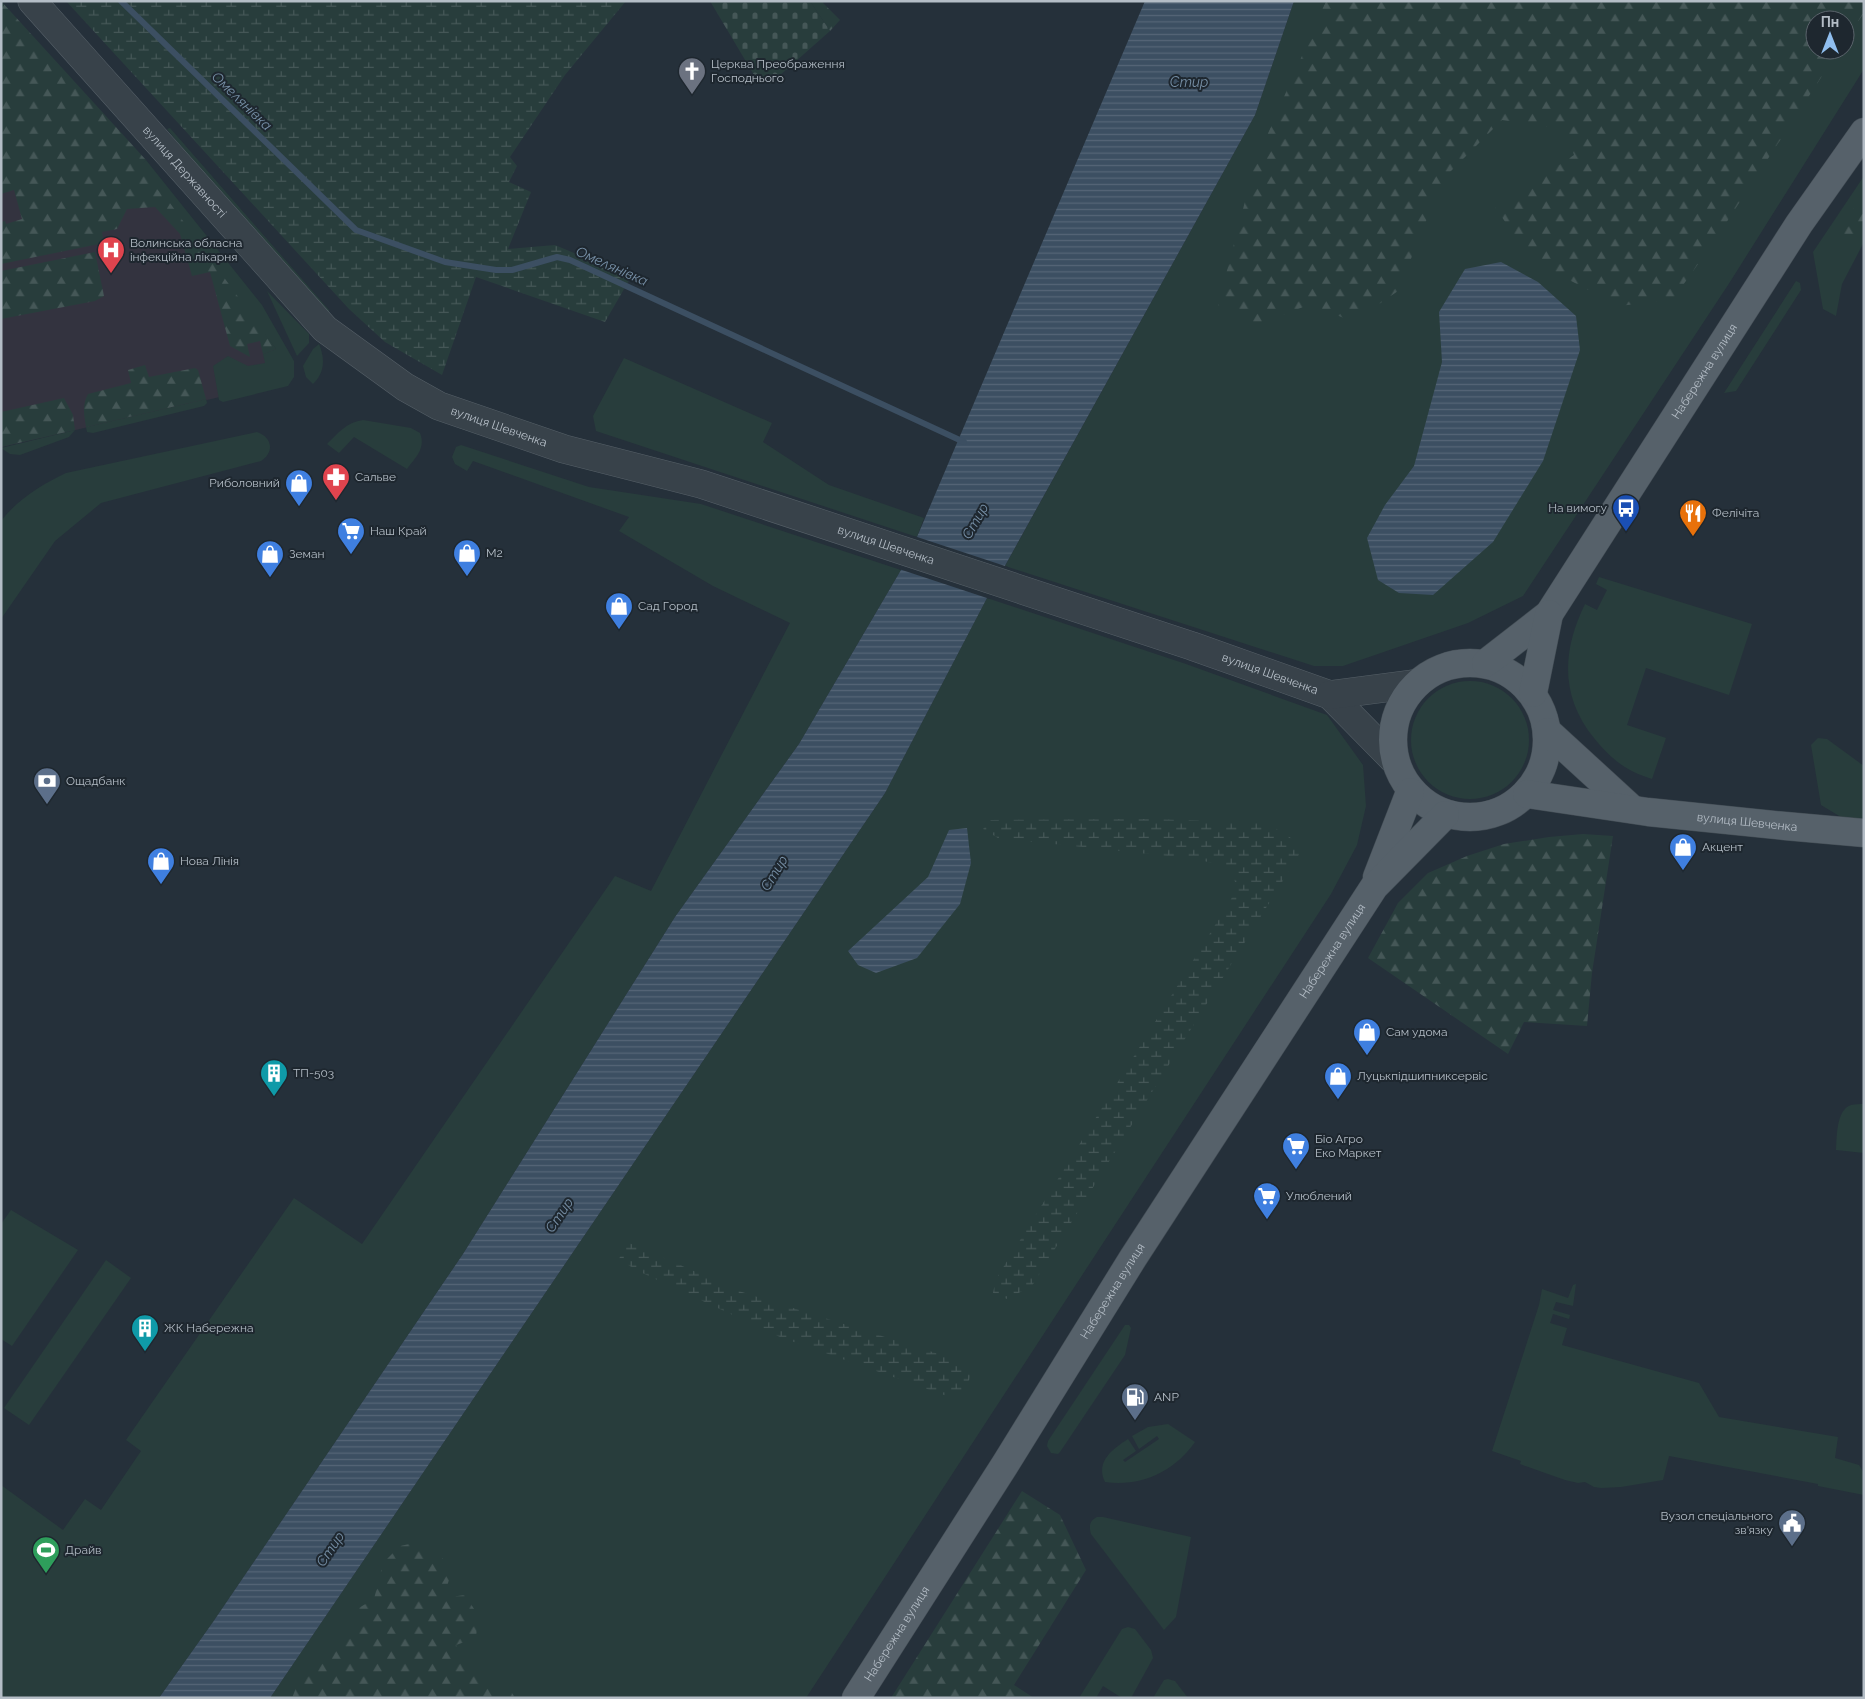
<svg xmlns="http://www.w3.org/2000/svg" width="1865" height="1699" font-family="Raleway,sans-serif">
  <style>
    .medical { fill: #33333f }
    .grass { fill: #283d3c; fill-rule: evenodd }
    .forest { fill: url(#forest-firs) }
    .wetland { fill: url(#wetland-marsh) }
    .cemetery { fill: url(#cemetery-stones) }
    .water { fill: url(#water-rules) }
    .pier { fill: #25303a }
    .lines { fill: none; stroke-linecap: round; stroke-linejoin: round }
    .stream { stroke: #3c4f62; stroke-width: 6 }
    .tertiary-casing { stroke: #566068; stroke-width: 29 }
    .primary-casing { stroke: #414b53; stroke-width: 29 }
    .tertiary { stroke: #38424a; stroke-width: 28 }
    .primary { stroke: #56616a; stroke-width: 28 }
    .labels { text-anchor: middle; stroke-width: 4; stroke-linejoin: round; paint-order: stroke }
    .poi-label { font-size: 12px; fill: #b4bdc6; stroke: #1e272f; text-anchor: start }
    .street-label { font-size: 12px; fill: #b4bdc6; stroke: #1e272f }
    .water-label { font-size: 14px; font-style: italic; fill: #7790a7; stroke: #1e272f }
  </style>
  <defs>
    <pattern id="forest-firs" width="22" height="20" patternUnits="userSpaceOnUse" patternTransform="scale(1.25)"><rect width="22" height="20" fill="#283d3c"/><path d="M5 1l3.5 6h-7zM16 11l3.5 6h-7z" fill="#455757"/></pattern>
    <pattern id="wetland-marsh" width="20" height="14" patternUnits="userSpaceOnUse" patternTransform="scale(1.25)"><rect width="20" height="14" fill="#283d3c"/><path d="M1 5h8M5 5V1M11 12h8M15 12V8" fill="none" stroke="#455757"/></pattern>
    <pattern id="cemetery-stones" width="16" height="16" patternUnits="userSpaceOnUse" patternTransform="scale(1.25)"><rect width="16" height="16" fill="#283d3c"/><path d="M2 7V4a2 2 0 0 1 4 0v3zM10 15v-3a2 2 0 0 1 4 0v3z" fill="#455757"/></pattern>
    <pattern id="water-rules" width="6" height="5" patternUnits="userSpaceOnUse" patternTransform="scale(1.25)"><rect width="6" height="5" fill="#3c4f62"/><path d="M0 2.5h6" fill="none" stroke="#566677"/></pattern>
  </defs>
  <rect width="100%" height="100%" fill="#25303a"/>
  <path class="medical" d="M 1,39 L 167,199 L 293,373 L 290,381 L 1,447 Z"/>
  <g class="grass">
    <path d="M 1294,1 L 1864,1 L 1864,69 L 1730,282 L 1523,596 L 1468,623 L 1343,666 L 1314,666 L 1005,566 L 1255,115 ZM 1815,20 L 1845,20 L 1845,50 L 1815,50 Z"/>
    <path d="M 170,128 L 329,310 L 329,316 L 193,162 L 167,129 Z"/>
    <path d="M 146,160 L 262,305 L 294,361 L 294,377 L 288,386 L 223,402 L 219,400 L 213,366 L 228,356 L 248,366 L 265,363 L 263,354 L 276,349 L 136,169 Z"/>
    <path d="M 1864,176 L 1864,242 L 1842,284 L 1836,316 L 1823,309 L 1813,252 Z"/>
    <path d="M 1796,281 L 1800,283 L 1801,290 L 1736,391 L 1724,393 Z"/>
    <path d="M 267,291 L 309,334 L 309,343 L 297,356 Z"/>
    <path d="M 319,344 C 325,359 325,372 313,384 L 306,377 L 303,366 L 313,349 Z"/>
    <path d="M 624,358 L 772,423 L 763,442 L 829,485 L 924,518 L 917,537 L 596,431 L 593,416 Z"/>
    <path d="M 206,399 L 207,403 L 204,406 L 93,433 L 87,432 L 86,427 Z"/>
    <path d="M 363,420 L 411,428 L 420,433 C 426,448 416,457 407,469 L 354,437 L 339,453 L 327,444 C 338,433 347,422 363,420 Z"/>
    <path d="M 75,430 L 69,437 L 20,455 L 10,454 L 1,448 Z"/>
    <path d="M 257,432 C 272,437 275,452 261,461 L 101,503 L 55,541 L 1,619 L 1,521 C 18,499 41,485 66,473 Z"/>
    <path d="M 461,445 L 589,487 L 701,504 L 901,570 L 799,744 L 675,917 L 463,1254 L 213,1622 L 159,1698 L 1,1698 L 1,1485 L 63,1530 L 85,1499 L 101,1510 L 141,1451 L 126,1440 L 294,1198 L 362,1244 L 615,876 L 651,891 L 790,623 L 713,586 L 619,531 L 629,517 L 473,461 L 467,471 L 455,464 L 452,457 L 456,447 Z"/>
    <path d="M 1599,577 L 1752,624 L 1729,695 L 1646,668 L 1627,725 L 1666,738 L 1652,779 C 1626,771 1611,759 1594,738 C 1560,696 1562,651 1585,604 L 1597,610 L 1607,590 L 1596,584 Z"/>
    <path d="M 987,598 L 1186,664 L 1327,715 L 1363,765 L 1366,806 L 1357,845 L 1331,894 L 806,1698 L 270,1698 L 885,793 Z"/>
    <circle cx="1470" cy="740" r="59"/>
    <path d="M 1818,738 L 1827,739 L 1864,766 L 1864,819 L 1841,817 L 1821,805 L 1811,745 Z"/>
    <path d="M 1864,1104 L 1864,1153 L 1836,1150 C 1837,1137 1836,1110 1851,1105 C 1855,1104 1860,1104 1864,1104 Z"/>
    <path d="M 11,1210 L 78,1250 L 12,1346 L 1,1339 L 1,1224 Z"/>
    <path d="M 106,1260 L 131,1278 L 29,1425 L 4,1408 Z"/>
    <path d="M 1576,1284 L 1573,1306 L 1556,1302 L 1553,1310 L 1570,1315 L 1569,1319 L 1553,1314 L 1550,1323 L 1567,1328 L 1562,1345 L 1699,1383 L 1719,1417 L 1838,1437 L 1835,1458 L 1859,1465 L 1864,1473 L 1864,1495 L 1818,1486 L 1818,1484 L 1669,1456 L 1663,1480 L 1621,1487 L 1601,1488 L 1594,1487 L 1585,1482 L 1578,1483 L 1565,1480 L 1520,1464 L 1521,1461 L 1492,1451 L 1539,1305 L 1542,1289 L 1568,1298 L 1573,1285 Z"/>
    <path d="M 1125,1325 L 1129,1325 L 1131,1328 L 1125,1355 L 1060,1452 L 1058,1454 L 1051,1453 L 1047,1446 L 1048,1441 Z"/>
    <path d="M 1168,1424 L 1195,1442 C 1174,1472 1141,1487 1105,1482 C 1095,1461 1113,1449 1128,1439 L 1136,1451 L 1123,1460 L 1125,1462 L 1159,1439 L 1157,1436 L 1139,1449 L 1132,1436 L 1148,1427 Z"/>
    <path d="M 1097,1517 L 1103,1517 L 1191,1537 L 1176,1617 L 1164,1630 L 1091,1534 C 1089,1526 1089,1521 1097,1517 Z"/>
    <path d="M 1128,1627 L 1135,1629 L 1151,1650 L 1153,1658 L 1131,1698 L 1122,1698 L 1103,1686 L 1096,1698 L 1079,1698 L 1122,1629 Z"/>
    <path d="M 1168,1679 L 1175,1681 L 1188,1698 L 1153,1698 L 1164,1680 Z"/>
  </g>
  <g class="forest">
    <path d="M 1,1 L 146,160 L 137,169 L 167,199 L 276,349 L 263,354 L 260,341 L 247,344 L 250,357 L 230,346 L 210,272 L 192,276 L 180,234 L 155,207 L 127,209 L 117,229 L 102,232 L 104,243 L 1,264 L 1,222 L 5,221 L 6,224 L 22,219 L 14,190 L 1,194 Z"/>
    <path d="M 810,1 L 824,1 L 823,3 L 840,20 L 830,31 Z"/>
    <path d="M 1326,1 L 1864,1 L 1864,13 L 1845,40 L 1845,20 L 1815,20 L 1815,50 L 1839,50 L 1711,246 L 1673,299 L 1620,306 L 1532,261 L 1495,207 L 1574,155 L 1565,129 L 1502,120 L 1443,179 L 1398,291 L 1353,322 L 1311,304 L 1256,325 L 1218,305 L 1255,163 Z"/>
    <path d="M 1864,206 L 1864,236 L 1851,241 L 1842,236 L 1841,221 L 1854,208 Z"/>
    <path d="M 95,252 L 104,296 L 95,301 L 1,319 L 1,271 Z"/>
    <path d="M 145,365 L 149,377 L 195,368 L 198,370 L 206,399 L 86,427 C 84,415 82,405 88,394 L 131,383 L 128,370 Z"/>
    <path d="M 64,398 L 73,415 L 75,430 L 1,447 L 1,412 Z"/>
    <path d="M 1583,834 L 1613,836 L 1592,973 L 1587,1026 L 1524,1022 L 1508,1054 L 1368,958 L 1398,903 L 1428,873 L 1467,856 L 1504,844 L 1549,837 Z"/>
    <path d="M 1022,1491 L 1060,1515 L 1086,1570 L 1014,1685 L 1034,1698 L 891,1698 Z"/>
    <path d="M 419,1542 L 439,1554 L 452,1571 L 443,1598 L 465,1595 L 478,1615 L 476,1638 L 456,1645 L 476,1676 L 488,1683 L 508,1686 L 515,1698 L 292,1698 L 296,1688 L 314,1670 L 332,1641 L 358,1635 L 357,1609 L 374,1599 L 383,1563 L 400,1546 Z"/>
  </g>
  <g class="wetland">
    <path d="M 66,1 L 626,1 L 565,75 L 510,157 L 517,166 L 509,182 L 531,192 L 508,249 L 555,245 L 631,277 L 605,322 L 476,277 L 442,375 L 385,342 L 349,309 Z"/>
    <path d="M 1152,819 L 1267,823 L 1294,840 L 1300,853 L 1032,1286 L 1007,1299 L 993,1293 L 996,1279 L 1238,888 L 1228,867 L 1196,859 L 998,838 L 983,829 L 991,820 Z"/>
    <path d="M 627,1242 L 742,1292 L 961,1361 L 972,1372 L 966,1388 L 947,1396 L 780,1337 L 636,1270 L 619,1259 Z"/>
  </g>
  <path class="cemetery" d="M 710,1 L 810,1 L 830,31 L 770,84 L 757,80 Z"/>
  <g class="water">
    <path d="M 1145,1 L 1294,1 L 1255,115 L 987,598 L 885,793 L 270,1698 L 159,1698 L 213,1622 L 463,1254 L 675,917 L 799,744 L 901,570 L 917,537 Z"/>
    <path d="M 1501,262 L 1538,282 L 1576,316 L 1580,350 L 1543,461 L 1493,542 L 1433,595 L 1399,593 L 1378,580 L 1367,538 L 1385,505 L 1414,466 L 1442,362 L 1439,312 L 1465,269 Z"/>
    <path d="M 967,828 L 971,863 L 960,904 L 917,958 L 876,973 L 858,965 L 848,951 L 928,877 L 949,830 Z"/>
  </g>
  <path class="pier" d="M 914,536 L 1008,567 L 990,599 L 899,569 Z"/>
  <g class="lines">
    <path class="stream" d="M 121,1 L 356,230 L 445,262 L 496,270 L 512,270 L 557,257 L 570,260 L 964,442"/>
    <g class="tertiary-casing">
      <g id="tertiary">
        <path id="s1" d="M 32,1 L 325,329 L 405,387 L 439,406 L 564,449 L 701,484 L 1192,646 L 1330,695 L 1393,759"/>
        <path d="M 1330,695 L 1414,684"/>
      </g>
    </g>
    <g class="primary-casing">
      <g id="primary">
        <circle cx="1470" cy="740" r="77"/>
        <path id="s2" d="M 1486,663 L 1549,614 L 1799,224 L 1864,132"/>
        <path d="M 1533,693 L 1549,614"/>
        <path d="M 1548,732 L 1632,809"/>
        <path id="s3" d="M 1527,794 L 1648,812 L 1785,826 L 1864,833"/>
        <path d="M 1377,877 L 1410,792"/>
        <path id="s4" d="M 856,1698 L 1006,1463 L 1133,1258 L 1374,887 L 1445,815"/>
      </g>
    </g>
    <use href="#tertiary" class="tertiary"/>
    <use href="#primary" class="primary"/>
  </g>
  <defs>
    <g id="church-pin" transform="scale(1.4375)"><path d="M0 17L-7.5 6A9.5 9.5 0 1 1 7.5 6Z" fill="#6b7280" stroke="#1e272f"/><path d="M-1.2-6h2.4v3.5h3.3v2.4h-3.3V6h-2.4V-.1h-3.3v-2.4h3.3Z" fill="#fff"/></g>
    <g id="hospital-pin" transform="scale(1.4375)"><path d="M0 17L-7.5 6A9.5 9.5 0 1 1 7.5 6Z" fill="#e0444e" stroke="#1e272f"/><path d="M-5-5h3v3.5h4V-5h3V5h-3V1.5h-4V5h-3Z" fill="#fff"/></g>
    <g id="pharmacy-pin" transform="scale(1.4375)"><path d="M0 17L-7.5 6A9.5 9.5 0 1 1 7.5 6Z" fill="#e0444e" stroke="#1e272f"/><path d="M-2-6h4v4h4v4h-4v4h-4v-4h-4v-4h4Z" fill="#fff"/></g>
    <g id="shop-pin" transform="scale(1.4375)"><path d="M0 17L-7.5 6A9.5 9.5 0 1 1 7.5 6Z" fill="#3f7fe0" stroke="#1e272f"/><path d="M-5-2.5h2.3a2.7 3.5 0 0 1 5.4 0H5L5.5 6h-11ZM-1.5-2.5h3a1.5 2.3 0 0 0-3 0Z" fill="#fff"/></g>
    <g id="bus-pin" transform="scale(1.4375)"><path d="M0 17L-7.5 6A9.5 9.5 0 1 1 7.5 6Z" fill="#1a4fb4" stroke="#1e272f"/><path d="M-5-6H5V4H4V6H2V4H-2V6H-4V4H-5ZM-3.5-4V0h7V-4ZM-3.5 1.2v1.5H-2V1.2ZM2 1.2v1.5H3.5V1.2Z" fill="#fff"/></g>
    <g id="restaurant-pin" transform="scale(1.4375)"><path d="M0 17L-7.5 6A9.5 9.5 0 1 1 7.5 6Z" fill="#e8710a" stroke="#1e272f"/><path d="M-5-6h1v4h1v-4h1v4h1v-4h1v5L-1.5 .5V6h-2V.5L-5-1ZM5-6V6H3V1.5H1.5Q1.5-4 5-6Z" fill="#fff"/></g>
    <g id="supermarket-pin" transform="scale(1.4375)"><path d="M0 17L-7.5 6A9.5 9.5 0 1 1 7.5 6Z" fill="#3f7fe0" stroke="#1e272f"/><path d="M-6-5.5h2.5l.6 2H6L4.5 2H-2.5L-4.4-4H-6ZM-1.5 3.2a1.3 1.3 0 1 0 .1 0ZM3 3.2a1.3 1.3 0 1 0 .1 0Z" fill="#fff"/></g>
    <g id="bank-pin" transform="scale(1.4375)"><path d="M0 17L-7.5 6A9.5 9.5 0 1 1 7.5 6Z" fill="#5c6f8a" stroke="#1e272f"/><path d="M-6-4H6V4H-6ZM0-2.3a2.3 2.3 0 1 0 0 4.6a2.3 2.3 0 1 0 0-4.6Z" fill="#fff"/></g>
    <g id="building-pin" transform="scale(1.4375)"><path d="M0 17L-7.5 6A9.5 9.5 0 1 1 7.5 6Z" fill="#0f9aa8" stroke="#1e272f"/><path d="M-4-6H4V6H1V3H-1V6H-4ZM-2.5-4.3h1.7v1.8h-1.7ZM.8-4.3h1.7v1.8H.8ZM-2.5-1h1.7V.8h-1.7ZM.8-1h1.7V.8H.8Z" fill="#fff"/></g>
    <g id="fuel-pin" transform="scale(1.4375)"><path d="M0 17L-7.5 6A9.5 9.5 0 1 1 7.5 6Z" fill="#5c6f8a" stroke="#1e272f"/><path d="M-5.5-6h7V0h2V4h1.3V-2.5L3-4.5l.8-.8L6-3V5H2.5V1h-1V6h-7ZM-4.2-4.7v3.2H.2V-4.7Z" fill="#fff"/></g>
    <g id="civic-pin" transform="scale(1.4375)"><path d="M0 17L-7.5 6A9.5 9.5 0 1 1 7.5 6Z" fill="#5c6f8a" stroke="#1e272f"/><path d="M-.6-6.5H3V-4.5H.6V-3L4-1V1h2V6H-6V1h2V-1L-.6-3ZM-1.2 2.5V6h2.4V2.5Z" fill="#fff"/></g>
    <g id="stadium-pin" transform="scale(1.4375)"><path d="M0 17L-7.5 6A9.5 9.5 0 1 1 7.5 6Z" fill="#2e9e5b" stroke="#1e272f"/><path d="M0-5a6.5 5 0 1 0 0 10a6.5 5 0 1 0 0-10ZM-3.5-1.8h7v3.6h-7Z" fill="#fff"/></g>
  </defs>
  <g fill-rule="evenodd">
    <use href="#church-pin" x="692" y="71"/>
    <use href="#hospital-pin" x="111" y="250"/>
    <use href="#pharmacy-pin" x="336" y="477"/>
    <use href="#shop-pin" x="299" y="483"/>
    <use href="#bus-pin" x="1626" y="508"/>
    <use href="#restaurant-pin" x="1693" y="513"/>
    <use href="#supermarket-pin" x="351" y="531"/>
    <use href="#shop-pin" x="467" y="553"/>
    <use href="#shop-pin" x="270" y="554"/>
    <use href="#shop-pin" x="619" y="606"/>
    <use href="#bank-pin" x="47" y="781"/>
    <use href="#shop-pin" x="1683" y="847"/>
    <use href="#shop-pin" x="161" y="861"/>
    <use href="#shop-pin" x="1367" y="1032"/>
    <use href="#building-pin" x="274" y="1073"/>
    <use href="#shop-pin" x="1338" y="1076"/>
    <use href="#supermarket-pin" x="1296" y="1146"/>
    <use href="#supermarket-pin" x="1267" y="1196"/>
    <use href="#building-pin" x="145" y="1328"/>
    <use href="#fuel-pin" x="1135" y="1397"/>
    <use href="#civic-pin" x="1792" y="1523"/>
    <use href="#stadium-pin" x="46" y="1550"/>
  </g>
  <g class="labels">
    <g class="poi-label">
      <text x="711" y="68">Церква Преображення<tspan x="711" dy="14">Господнього</tspan></text>
      <text x="130" y="247">Волинська обласна<tspan x="130" dy="14">інфекційна лікарня</tspan></text>
      <text x="355" y="481">Сальве</text>
      <text x="280" y="487" text-anchor="end">Риболовний</text>
      <text x="1607" y="512" text-anchor="end">На вимогу</text>
      <text x="1712" y="517">Фелічіта</text>
      <text x="370" y="535">Наш Край</text>
      <text x="486" y="557">М2</text>
      <text x="289" y="558">Земан</text>
      <text x="638" y="610">Сад Город</text>
      <text x="66" y="785">Ощадбанк</text>
      <text x="1702" y="851">Акцент</text>
      <text x="180" y="865">Нова Лінія</text>
      <text x="1386" y="1036">Сам удома</text>
      <text x="293" y="1077">ТП-503</text>
      <text x="1357" y="1080">Луцькпідшипниксервіс</text>
      <text x="1315" y="1143">Біо Агро<tspan x="1315" dy="14">Еко Маркет</tspan></text>
      <text x="1286" y="1200">Улюблений</text>
      <text x="164" y="1332">ЖК Набережна</text>
      <text x="1154" y="1401">ANP</text>
      <text x="1773" y="1520" text-anchor="end">Вузол спеціального<tspan x="1773" dy="14">зв'язку</tspan></text>
      <text x="65" y="1554">Драйв</text>
    </g>
    <g class="street-label">
      <text dy="4" stroke="none"><textPath href="#s1" startOffset="229">вулиця Державності</textPath></text>
      <text dy="4" stroke="none"><textPath href="#s2" startOffset="368">Набережна вулиця</textPath></text>
      <text dy="4" stroke="none"><textPath href="#s1" startOffset="641">вулиця Шевченка</textPath></text>
      <text dy="4" stroke="none"><textPath href="#s1" startOffset="1046">вулиця Шевченка</textPath></text>
      <text dy="4" stroke="none"><textPath href="#s1" startOffset="1451">вулиця Шевченка</textPath></text>
      <text dy="4" stroke="none"><textPath href="#s3" startOffset="222">вулиця Шевченка</textPath></text>
      <text dy="4" stroke="none"><textPath href="#s4" startOffset="886">Набережна вулиця</textPath></text>
      <text dy="4" stroke="none"><textPath href="#s4" startOffset="481">Набережна вулиця</textPath></text>
      <text dy="4" stroke="none"><textPath href="#s4" startOffset="76">Набережна вулиця</textPath></text>
    </g>
    <g class="water-label">
      <text x="1189" y="87">Стир</text>
      <text transform="translate(242 101) rotate(44)" y="5">Омелянівка</text>
      <text transform="translate(612 266) rotate(24)" y="5">Омелянівка</text>
      <text transform="translate(975 521) rotate(-60)" y="5">Стир</text>
      <text transform="translate(774 873) rotate(-59)" y="5">Стир</text>
      <text transform="translate(559 1215) rotate(-56)" y="5">Стир</text>
      <text transform="translate(330 1549) rotate(-56)" y="5">Стир</text>
    </g>
  </g>
  <rect width="1865" height="1699" fill="none" stroke="#b4bdc6" stroke-width="5"/>
  <g transform="translate(1830 35)"><circle r="24" fill="#1e272f" stroke="#5a636b"/>
  <path d="M0-4L9 19L0 12L-9 19Z" fill="#90beee"/>
  <text y="-8" font-size="14" font-weight="bold" text-anchor="middle" fill="#b4bdc6">Пн</text>
  </g>
</svg>
